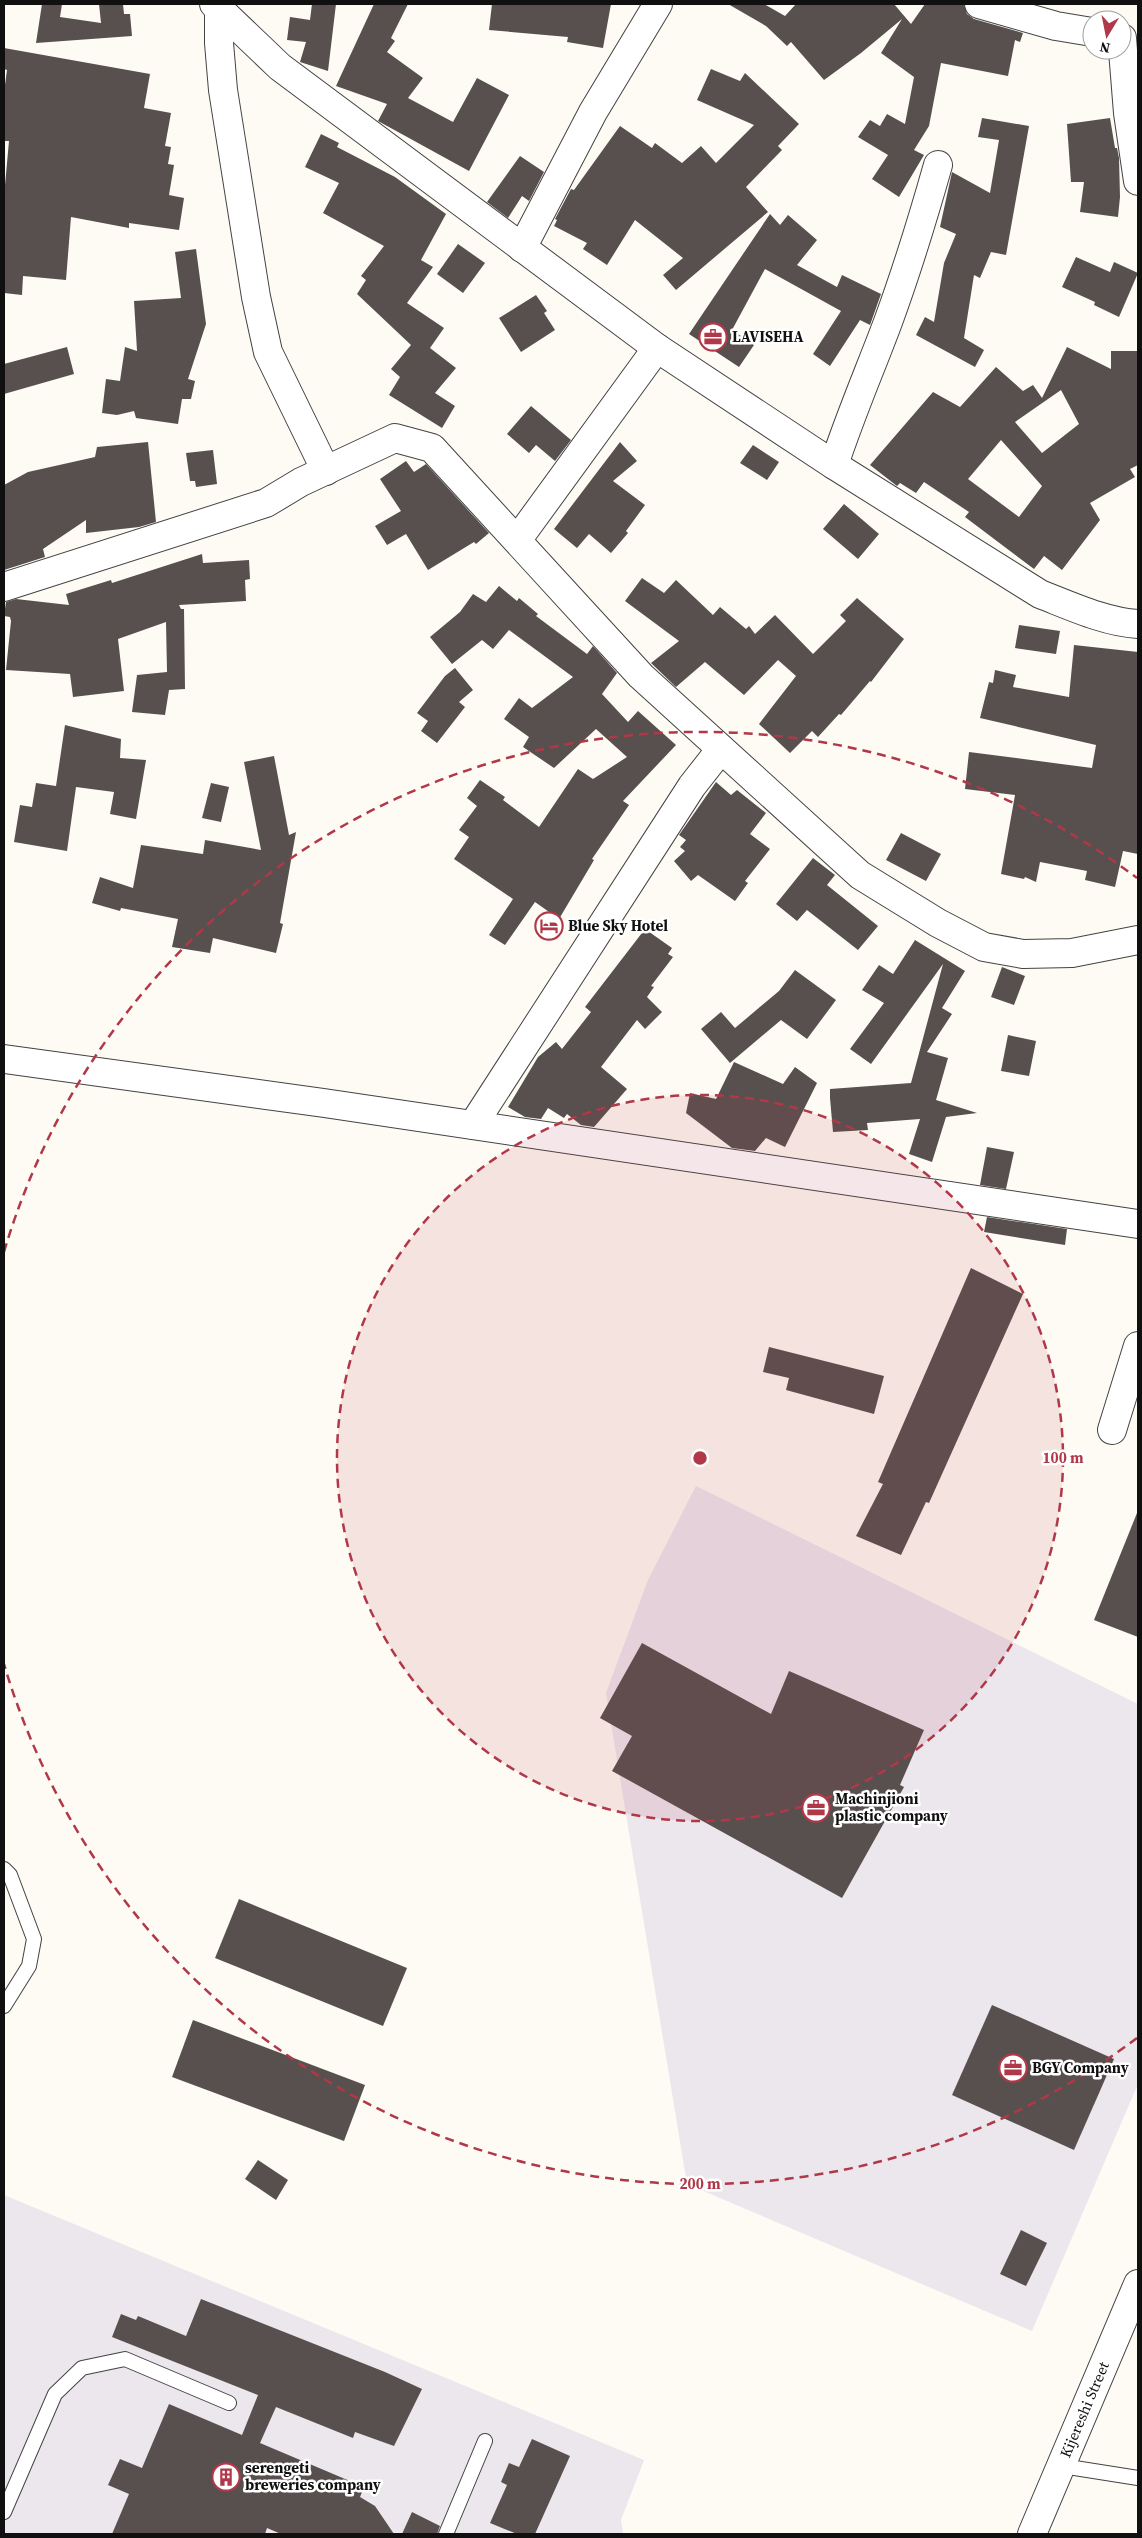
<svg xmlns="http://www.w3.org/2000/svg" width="1142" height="2538" font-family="'Source Serif 4',serif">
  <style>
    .industrial { fill: #ece6ed }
    .building { fill: #57504e; fill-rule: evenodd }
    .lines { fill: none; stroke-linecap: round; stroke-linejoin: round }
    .service-casing { stroke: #434343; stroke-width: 16 }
    .minor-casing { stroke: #434343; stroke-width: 30 }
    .tertiary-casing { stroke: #434343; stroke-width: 30 }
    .service { stroke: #fff; stroke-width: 14 }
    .minor { stroke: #fff; stroke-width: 28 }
    .tertiary { stroke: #fff; stroke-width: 28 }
    .ring { fill: none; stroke: #b03848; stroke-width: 2.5; stroke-dasharray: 9 6 }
    .labels { text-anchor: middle; stroke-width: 5; stroke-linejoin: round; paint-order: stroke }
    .poi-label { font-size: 15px; font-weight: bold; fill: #101010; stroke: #fff; text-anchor: start }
    .street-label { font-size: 15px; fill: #101010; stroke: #fff }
    .centre { fill: #b03848; stroke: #fff; stroke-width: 2.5 }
    .ring-label { font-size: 15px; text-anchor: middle; font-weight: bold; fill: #b03848; stroke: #fff; stroke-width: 5; stroke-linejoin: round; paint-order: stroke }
  </style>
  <rect width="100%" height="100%" fill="#fefbf4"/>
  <g class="industrial">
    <path d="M 696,1486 L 1138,1704 L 1138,2084 L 1032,2331 L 687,2184 L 606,1693 L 648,1580 Z"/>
    <path d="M 4,2195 L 644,2460 L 621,2520 L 623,2534 L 4,2534 Z"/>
  </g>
  <g class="building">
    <path d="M 42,4 L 62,4 L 60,17 L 101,23 L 99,4 L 123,4 L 124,14 L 130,14 L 132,36 L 36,43 Z"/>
    <path d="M 312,4 L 336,4 L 328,71 L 300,62 L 306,42 L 287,40 L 290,17 L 310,20 Z"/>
    <path d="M 374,4 L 408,4 L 391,38 L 395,41 L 387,52 L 423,78 L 408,98 L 453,122 L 477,78 L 509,95 L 469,171 L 378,121 L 387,104 L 336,86 Z"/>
    <path d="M 492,4 L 611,4 L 603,48 L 567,42 L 568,37 L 489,30 Z"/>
    <path d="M 728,4 L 764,4 L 785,16 L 796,4 L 894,4 L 911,24 L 925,4 L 964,4 L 967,14 L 974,19 L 1023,33 L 1020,42 L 1015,40 L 1008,76 L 941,63 L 929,126 L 914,150 L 924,155 L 899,197 L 872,179 L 888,155 L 858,137 L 870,120 L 880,126 L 887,114 L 905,124 L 914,77 L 881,53 L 902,19 L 861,53 L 824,80 L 791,42 L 787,46 L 766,26 Z"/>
    <path d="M 4,48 L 150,74 L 144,108 L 171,113 L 165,146 L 171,147 L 168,164 L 174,165 L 169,195 L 184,198 L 179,230 L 129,223 L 129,228 L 71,217 L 66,280 L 23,276 L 22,295 L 4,293 L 4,196 L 9,141 L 4,141 L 4,92 L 7,70 L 4,69 Z"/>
    <path d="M 711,69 L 740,81 L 745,73 L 799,124 L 778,146 L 782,150 L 746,187 L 768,212 L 676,290 L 663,275 L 683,258 L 635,220 L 607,265 L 583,249 L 587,243 L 554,226 L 557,220 L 555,219 L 571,189 L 574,190 L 620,126 L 652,148 L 655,143 L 682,163 L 701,146 L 716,163 L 754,125 L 697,100 Z"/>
    <path d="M 982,118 L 1029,126 L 1006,255 L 991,252 L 980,278 L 974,275 L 964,338 L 984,350 L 975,367 L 916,335 L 925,317 L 934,322 L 944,263 L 956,234 L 940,227 L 952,172 L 990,193 L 999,140 L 978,137 Z"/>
    <path d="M 1110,118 L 1115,148 L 1117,148 L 1119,158 L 1120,197 L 1118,217 L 1080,212 L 1084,182 L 1071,182 L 1067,124 Z"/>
    <path d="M 321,134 L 339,143 L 337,147 L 395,177 L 446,214 L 421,260 L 433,267 L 407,303 L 444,328 L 430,348 L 456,368 L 435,393 L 455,406 L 442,428 L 389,395 L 400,377 L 391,369 L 411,345 L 357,294 L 366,280 L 361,276 L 384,246 L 323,213 L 339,183 L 305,167 Z"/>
    <path d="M 520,156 L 544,172 L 529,201 L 522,196 L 508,218 L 487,202 Z"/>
    <path d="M 770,214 L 780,225 L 788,215 L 817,240 L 797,265 L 837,287 L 842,275 L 881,294 L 870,325 L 860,320 L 830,366 L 813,354 L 841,311 L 765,269 L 732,330 L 754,345 L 739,367 L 689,334 Z"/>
    <path d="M 458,244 L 485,263 L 463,293 L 437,274 Z"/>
    <path d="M 196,249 L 206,324 L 188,379 L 195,381 L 191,399 L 182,399 L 178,424 L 136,418 L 134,411 L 117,415 L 102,413 L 106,379 L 120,381 L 125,347 L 137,351 L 134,301 L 181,298 L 175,252 Z"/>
    <path d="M 1076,257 L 1110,272 L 1114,262 L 1138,273 L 1119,317 L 1094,305 L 1095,302 L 1062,287 Z"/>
    <path d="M 536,295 L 547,311 L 544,313 L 555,330 L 521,352 L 499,318 Z"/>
    <path d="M 67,347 L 74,374 L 4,394 L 4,364 Z"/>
    <path d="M 1067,347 L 1111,369 L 1111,351 L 1138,351 L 1138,465 L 1130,469 L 1135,477 L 1090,503 L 1100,520 L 1062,570 L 1044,556 L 1034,569 L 965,517 L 969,512 L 924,482 L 916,493 L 900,483 L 897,486 L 870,465 L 933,392 L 960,407 L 996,367 L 1023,391 L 1033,385 L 1042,398 ZM 1061,390 L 1079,424 L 1042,453 L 1015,422 ZM 1001,440 L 1042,486 L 1019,517 L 968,479 Z"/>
    <path d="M 531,406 L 571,440 L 555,461 L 536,445 L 529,453 L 507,434 Z"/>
    <path d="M 148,442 L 156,522 L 139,527 L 86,533 L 86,520 L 43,549 L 45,557 L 4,570 L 4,485 L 28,472 L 95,457 L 97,447 Z"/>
    <path d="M 620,442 L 637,461 L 613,481 L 645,505 L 626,531 L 628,533 L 611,553 L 589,534 L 577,548 L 554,529 Z"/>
    <path d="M 753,445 L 779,462 L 767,480 L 740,463 Z"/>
    <path d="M 213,450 L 217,484 L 196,487 L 195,481 L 190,481 L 186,453 Z"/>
    <path d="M 406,461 L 414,472 L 426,464 L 489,533 L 476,544 L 474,542 L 428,570 L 406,534 L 387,545 L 375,526 L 401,511 L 380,479 Z"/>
    <path d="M 844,504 L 879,534 L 858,559 L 823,529 Z"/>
    <path d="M 202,554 L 203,563 L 249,560 L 250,579 L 245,580 L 246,601 L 179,605 L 181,609 L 184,609 L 185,689 L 169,690 L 165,715 L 132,712 L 137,675 L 167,672 L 166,622 L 118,639 L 124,691 L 73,697 L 70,674 L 6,670 L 11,621 L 10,617 L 4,616 L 6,602 L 16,599 L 69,605 L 66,594 L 111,580 L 112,583 Z"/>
    <path d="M 642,578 L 664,593 L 676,580 L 713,615 L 720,607 L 746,629 L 749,626 L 755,634 L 775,615 L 813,654 L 846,621 L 840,615 L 857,598 L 904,639 L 871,682 L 870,681 L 841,715 L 839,714 L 818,737 L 812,731 L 790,753 L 759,724 L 796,676 L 778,660 L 744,695 L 705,662 L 676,687 L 651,663 L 679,641 L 625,601 Z"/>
    <path d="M 499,586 L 517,601 L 519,598 L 538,614 L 536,616 L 587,654 L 593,646 L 617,673 L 602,694 L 628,722 L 638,711 L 676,745 L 623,801 L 629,805 L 592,859 L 594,860 L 559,919 L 535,902 L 505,945 L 489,935 L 513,899 L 454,859 L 469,837 L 459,830 L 477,806 L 467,798 L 480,780 L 505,797 L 503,800 L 539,827 L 578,769 L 593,779 L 627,757 L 596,729 L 554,768 L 523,747 L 529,737 L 504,719 L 519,698 L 532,708 L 573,677 L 509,630 L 493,649 L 482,640 L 452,664 L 430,637 L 460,612 L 473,594 L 486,602 Z"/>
    <path d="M 1019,625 L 1060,631 L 1056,654 L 1015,648 Z"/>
    <path d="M 1074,645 L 1138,652 L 1138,854 L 1123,851 L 1115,887 L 1085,880 L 1087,871 L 1040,862 L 1036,882 L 1025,877 L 1024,879 L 1001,874 L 1015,795 L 965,789 L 969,752 L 1092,768 L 1096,745 L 980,718 L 989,682 L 993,683 L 995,670 L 1016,675 L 1013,687 L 1069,697 Z"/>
    <path d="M 455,668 L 473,690 L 459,702 L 465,707 L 437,743 L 421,731 L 428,721 L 417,713 L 445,676 Z"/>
    <path d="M 65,725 L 121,739 L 120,758 L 146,760 L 136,819 L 110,814 L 114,792 L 76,787 L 67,851 L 14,842 L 20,805 L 32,807 L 36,783 L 56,786 Z"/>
    <path d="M 274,756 L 289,835 L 296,832 L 280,923 L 283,924 L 276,953 L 213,938 L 210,953 L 172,947 L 178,919 L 121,908 L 120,911 L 92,903 L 100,877 L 133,888 L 141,845 L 203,854 L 205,840 L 261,850 L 244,762 Z"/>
    <path d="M 716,782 L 731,795 L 737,790 L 766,813 L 750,834 L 770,849 L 745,881 L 748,883 L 735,901 L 698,875 L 691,881 L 674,861 L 685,851 L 680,847 L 686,840 L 679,835 Z"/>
    <path d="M 211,783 L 229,787 L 221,822 L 202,818 Z"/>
    <path d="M 901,833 L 941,854 L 926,881 L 886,860 Z"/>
    <path d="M 813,858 L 835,875 L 827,885 L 878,926 L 858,950 L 807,910 L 797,921 L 776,904 Z"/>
    <path d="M 645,929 L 672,948 L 668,954 L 673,957 L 651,986 L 654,987 L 647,997 L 662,1012 L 645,1029 L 637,1020 L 601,1067 L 627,1089 L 594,1127 L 581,1125 L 567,1114 L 564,1118 L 548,1108 L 541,1119 L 525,1117 L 508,1107 L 538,1057 L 556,1042 L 562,1049 L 591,1012 L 585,1007 Z"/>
    <path d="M 915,940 L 965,971 L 942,1008 L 952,1014 L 927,1052 L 948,1058 L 936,1100 L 977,1113 L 946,1117 L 932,1162 L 909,1154 L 920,1119 L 867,1123 L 868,1130 L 833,1132 L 830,1098 L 830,1089 L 911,1083 L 943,964 L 871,1064 L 850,1049 L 884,1003 L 862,990 L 879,965 L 893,974 Z"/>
    <path d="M 1002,967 L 1025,976 L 1014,1005 L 991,997 Z"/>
    <path d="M 795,970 L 836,1000 L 807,1039 L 781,1020 L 730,1063 L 701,1029 L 721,1012 L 735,1028 L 779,991 Z"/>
    <path d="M 1008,1035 L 1036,1041 L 1029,1076 L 1001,1071 Z"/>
    <path d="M 734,1062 L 783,1084 L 795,1067 L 817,1083 L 785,1147 L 766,1138 L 755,1151 L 732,1148 L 686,1113 L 690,1093 L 716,1099 Z"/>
    <path d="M 987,1147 L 1014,1152 L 1006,1189 L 980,1185 Z"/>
    <path d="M 987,1217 L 1067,1229 L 1065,1245 L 984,1232 Z"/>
    <path d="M 971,1268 L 1023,1294 L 929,1503 L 926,1502 L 901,1555 L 856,1536 L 883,1484 L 878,1482 Z"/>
    <path d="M 769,1347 L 884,1376 L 874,1414 L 786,1390 L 789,1378 L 763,1372 Z"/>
    <path d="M 1137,1513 L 1138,1513 L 1138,1637 L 1094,1620 Z"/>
    <path d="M 642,1643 L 771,1714 L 789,1671 L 924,1730 L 900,1785 L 904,1787 L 842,1898 L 612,1771 L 632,1736 L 600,1718 Z"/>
    <path d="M 239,1899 L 407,1968 L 383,2026 L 215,1958 Z"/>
    <path d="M 992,2005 L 1114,2059 L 1074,2150 L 952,2095 Z"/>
    <path d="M 193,2020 L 365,2085 L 344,2141 L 172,2077 Z"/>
    <path d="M 258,2160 L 288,2180 L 276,2200 L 245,2179 Z"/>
    <path d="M 1021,2230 L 1047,2243 L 1026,2286 L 1000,2274 Z"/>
    <path d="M 201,2299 L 385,2372 L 422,2389 L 394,2446 L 355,2432 L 353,2438 L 276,2407 L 260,2443 L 364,2487 L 360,2497 L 375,2506 L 394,2534 L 281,2534 L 267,2528 L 265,2534 L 112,2534 L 129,2494 L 108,2485 L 120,2459 L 142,2468 L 169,2404 L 242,2435 L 258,2395 L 112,2337 L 121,2314 L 136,2320 L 138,2316 L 186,2336 Z"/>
    <path d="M 532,2439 L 570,2456 L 535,2534 L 517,2534 L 490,2523 L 507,2485 L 501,2482 L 509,2463 L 519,2467 Z"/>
    <path d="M 412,2512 L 440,2526 L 437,2534 L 402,2534 Z"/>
  </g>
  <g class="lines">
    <g class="service-casing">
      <g id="service">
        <path d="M 4,1869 L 10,1875 L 34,1939 L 29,1966 L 4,2006"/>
        <path d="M 1062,2466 L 1138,2478"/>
        <path d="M 4,2512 L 55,2394 L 82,2368 L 125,2359 L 229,2403"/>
        <path d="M 446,2534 L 485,2441"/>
      </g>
    </g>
    <g class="minor-casing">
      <g id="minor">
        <path d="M 214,4 L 280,67 L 657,348 L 834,465 L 1040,594 C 1071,606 1105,622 1138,624"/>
        <path d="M 219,4 L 219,43 L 223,90 L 256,297 L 268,352 L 326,471"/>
        <path d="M 979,4 L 1056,26 L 1092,32"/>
        <path d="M 1122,38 L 1128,113 L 1138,181"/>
        <path d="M 522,248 L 593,112 L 658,4"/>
        <path d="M 834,465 C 850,416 870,370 888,322 C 907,270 923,218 938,165"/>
        <path d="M 518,539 L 657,348"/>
        <path d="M 4,587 L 266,503 L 301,482 L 395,438 L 432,448 L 641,676 L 860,875 L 938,923 L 984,947 L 1023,954 L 1072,953 L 1138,940"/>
        <path d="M 4,1059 L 324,1103 L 1138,1224"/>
        <path d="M 473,1125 L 692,786 L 721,749"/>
        <path d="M 1112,1430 L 1138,1346"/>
      </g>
    </g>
    <g class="tertiary-casing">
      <g id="tertiary">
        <path id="s1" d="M 1032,2534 L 1138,2284"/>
      </g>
    </g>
    <use href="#service" class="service"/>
    <use href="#minor" class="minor"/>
    <use href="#tertiary" class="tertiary"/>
  </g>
  <circle cx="700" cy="1458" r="363" fill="#b03848" fill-opacity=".12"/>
  <g class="ring">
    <circle cx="700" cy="1458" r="363"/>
    <path d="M1137 2038A726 726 0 0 1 4 1664M4 1252A726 726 0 0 1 1137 878"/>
  </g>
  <defs>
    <g id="office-ring" transform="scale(1.4375)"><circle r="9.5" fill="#fff" stroke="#b03848" stroke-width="1.5"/><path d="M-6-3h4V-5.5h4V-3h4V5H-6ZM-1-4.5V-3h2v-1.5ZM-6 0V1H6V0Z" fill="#b03848"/></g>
    <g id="hotel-ring" transform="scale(1.4375)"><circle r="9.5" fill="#fff" stroke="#b03848" stroke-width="1.5"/><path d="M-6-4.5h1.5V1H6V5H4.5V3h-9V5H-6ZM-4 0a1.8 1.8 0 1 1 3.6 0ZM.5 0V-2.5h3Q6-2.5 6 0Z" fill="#b03848"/></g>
    <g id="building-ring" transform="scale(1.4375)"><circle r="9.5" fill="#fff" stroke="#b03848" stroke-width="1.5"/><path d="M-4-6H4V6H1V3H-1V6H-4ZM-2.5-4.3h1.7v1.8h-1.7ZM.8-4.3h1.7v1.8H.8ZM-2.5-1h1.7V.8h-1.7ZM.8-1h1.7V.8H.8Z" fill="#b03848"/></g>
  </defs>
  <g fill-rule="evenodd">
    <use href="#office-ring" x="713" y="337"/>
    <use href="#hotel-ring" x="549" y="926"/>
    <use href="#office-ring" x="816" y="1808"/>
    <use href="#office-ring" x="1013" y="2068"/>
    <use href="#building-ring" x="226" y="2477"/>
  </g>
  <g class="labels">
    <g class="poi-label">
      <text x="732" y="342">LAVISEHA</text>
      <text x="568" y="931">Blue Sky Hotel</text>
      <text x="835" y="1804">Machinjioni<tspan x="835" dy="17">plastic company</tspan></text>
      <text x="1032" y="2073">BGY Company</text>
      <text x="245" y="2473">serengeti<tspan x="245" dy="17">breweries company</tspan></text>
    </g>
    <g class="street-label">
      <text dy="5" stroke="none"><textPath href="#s1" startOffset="135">Kijereshi Street</textPath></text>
    </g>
  </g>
  <circle cx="700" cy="1458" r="8" class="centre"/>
  <g class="ring-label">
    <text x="1063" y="1463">100 m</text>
    <text x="700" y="2189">200 m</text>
  </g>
  <rect width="1142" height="2538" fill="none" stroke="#101010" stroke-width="10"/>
  <g transform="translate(1107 35) rotate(190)"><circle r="24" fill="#ffffff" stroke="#9f9f9f"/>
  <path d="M0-4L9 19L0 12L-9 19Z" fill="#b03848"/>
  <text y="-8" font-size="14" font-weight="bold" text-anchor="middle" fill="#101010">N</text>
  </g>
</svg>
